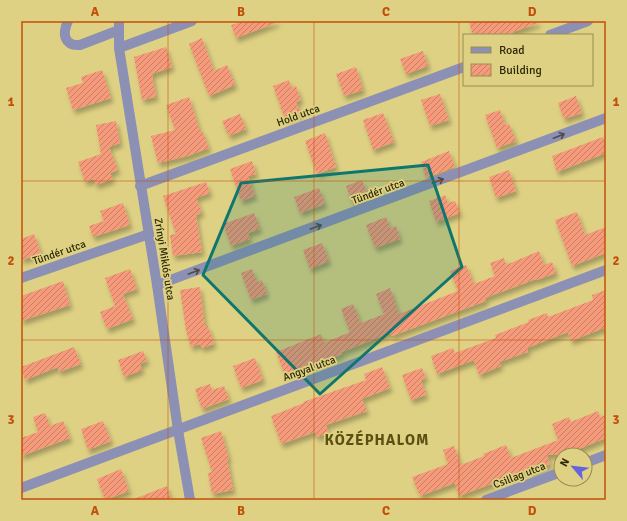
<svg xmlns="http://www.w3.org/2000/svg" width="627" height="521" font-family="Signika,sans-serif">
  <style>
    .building { fill: url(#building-hatch); filter: url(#shadow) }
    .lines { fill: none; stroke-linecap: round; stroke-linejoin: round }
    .minor { stroke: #8c90b4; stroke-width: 10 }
    .oneway { stroke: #4e4c43 }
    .marked { fill: #0f766e; fill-opacity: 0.2; stroke: #0f766e; stroke-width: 3; stroke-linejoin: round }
    .grid { fill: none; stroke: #c34f0b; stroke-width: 1; stroke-opacity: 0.55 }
    .labels { text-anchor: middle; stroke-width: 3.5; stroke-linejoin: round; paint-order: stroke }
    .street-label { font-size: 11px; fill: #2d2806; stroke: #ded183 }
    .district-label { font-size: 15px; font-weight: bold; letter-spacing: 1px; fill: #5a5012; stroke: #ded183 }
    .neatline { fill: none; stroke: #c34f0b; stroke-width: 1.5 }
    .grid-label { font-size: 13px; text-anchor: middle; font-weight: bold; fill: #c34f0b }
  </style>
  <defs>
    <pattern id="building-hatch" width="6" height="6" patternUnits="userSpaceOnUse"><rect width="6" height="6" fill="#f59a7a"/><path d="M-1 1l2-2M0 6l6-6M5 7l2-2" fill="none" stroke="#c77e62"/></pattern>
    <filter id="shadow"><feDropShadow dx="2.5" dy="4.5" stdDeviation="2" flood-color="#0004"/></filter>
  </defs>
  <rect width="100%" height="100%" fill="#ded183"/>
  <g class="building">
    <path d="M 237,21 L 278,21 L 278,22 L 236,38 L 231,25 L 238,23 Z"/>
    <path d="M 475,21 L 538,21 L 538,23 L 513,32 L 514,35 L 473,35 L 469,23 Z"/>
    <path d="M 202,38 L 214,71 L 227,65 L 235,85 L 209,96 L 189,44 Z"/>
    <path d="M 166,47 L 172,67 L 152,74 L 156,97 L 142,100 L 134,57 Z"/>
    <path d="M 423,51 L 428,66 L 406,74 L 400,59 Z"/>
    <path d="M 356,67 L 363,90 L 344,96 L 336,74 Z"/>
    <path d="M 102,70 L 111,98 L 73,110 L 66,88 L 83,83 L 81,77 Z"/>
    <path d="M 289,80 L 291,88 L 296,86 L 301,100 L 296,102 L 301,114 L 285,119 L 273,86 Z"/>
    <path d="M 440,94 L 449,120 L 430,126 L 421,100 Z"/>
    <path d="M 576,96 L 582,113 L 564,119 L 558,103 Z"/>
    <path d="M 189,97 L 200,131 L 202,131 L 209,148 L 188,156 L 158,163 L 151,136 L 175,130 L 166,105 Z"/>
    <path d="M 500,110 L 505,125 L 509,124 L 516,141 L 497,148 L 485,115 Z"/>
    <path d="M 383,113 L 394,142 L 373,150 L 363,120 Z"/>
    <path d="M 240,114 L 246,129 L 229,136 L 222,121 Z"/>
    <path d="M 116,121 L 120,143 L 109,147 L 118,170 L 110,173 L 113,179 L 96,185 L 94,179 L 85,182 L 78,162 L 101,154 L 96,125 Z"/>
    <path d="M 325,133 L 336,167 L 317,174 L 305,141 Z"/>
    <path d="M 603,137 L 606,144 L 606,153 L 557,172 L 552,156 Z"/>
    <path d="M 449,151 L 455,167 L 426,178 L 421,162 Z"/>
    <path d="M 252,161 L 256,174 L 248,176 L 255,196 L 241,201 L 230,169 Z"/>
    <path d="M 509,170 L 516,191 L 496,198 L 489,177 Z"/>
    <path d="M 362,180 L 369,198 L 353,204 L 346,186 Z"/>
    <path d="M 206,182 L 210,193 L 196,198 L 202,213 L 196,215 L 202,252 L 173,256 L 170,235 L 176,234 L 163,196 Z"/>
    <path d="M 319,188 L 325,204 L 300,213 L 294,197 Z"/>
    <path d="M 445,195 L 448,203 L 455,201 L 460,213 L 436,222 L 429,201 Z"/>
    <path d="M 123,203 L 130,225 L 93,237 L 89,226 L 104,221 L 100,211 Z"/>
    <path d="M 577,212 L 585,235 L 606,227 L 606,253 L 572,266 L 555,220 Z"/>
    <path d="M 254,213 L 260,229 L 248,233 L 250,239 L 231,246 L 223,224 Z"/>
    <path d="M 386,217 L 390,228 L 396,226 L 400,239 L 375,248 L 366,225 Z"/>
    <path d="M 34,234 L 41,254 L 21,260 L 21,239 Z"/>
    <path d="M 322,243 L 329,261 L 310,269 L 303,250 Z"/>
    <path d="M 539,251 L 544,265 L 552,262 L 556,273 L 537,280 L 536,279 L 485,298 L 486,301 L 392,336 L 390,333 L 342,352 L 342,354 L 321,363 L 320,361 L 285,375 L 276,352 L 321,334 L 324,343 L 350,332 L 341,309 L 353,304 L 361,323 L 384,314 L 376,294 L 390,288 L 399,314 L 458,291 L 450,271 L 466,265 L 474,284 L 495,276 L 490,263 L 504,258 L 506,265 Z"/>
    <path d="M 130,269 L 137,289 L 123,294 L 133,319 L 107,329 L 100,312 L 115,306 L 105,278 Z"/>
    <path d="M 252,269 L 257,282 L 262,280 L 267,294 L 251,300 L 241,273 Z"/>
    <path d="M 63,281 L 70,305 L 21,321 L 21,296 Z"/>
    <path d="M 200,287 L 205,327 L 208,326 L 214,344 L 202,348 L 200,344 L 191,347 L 186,330 L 180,290 Z"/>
    <path d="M 606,290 L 606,330 L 605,331 L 604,328 L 571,341 L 568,332 L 527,348 L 528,352 L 499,362 L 501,366 L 479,375 L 474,360 L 437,374 L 431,356 L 453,348 L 455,353 L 496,338 L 495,335 L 529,322 L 528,320 L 547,313 L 548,317 L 593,300 L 592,295 Z"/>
    <path d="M 74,347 L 81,364 L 59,372 L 58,367 L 25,380 L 21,367 Z"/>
    <path d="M 143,351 L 147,361 L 140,364 L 142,370 L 124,377 L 118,360 Z"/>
    <path d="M 255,358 L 263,380 L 241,388 L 233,366 Z"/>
    <path d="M 382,367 L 390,388 L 362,399 L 367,411 L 326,425 L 329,433 L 317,437 L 315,432 L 281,444 L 271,416 L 304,403 L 303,402 L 366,380 L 364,374 Z"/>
    <path d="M 422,368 L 426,378 L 421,380 L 426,395 L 411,400 L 402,375 Z"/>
    <path d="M 210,384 L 212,390 L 224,386 L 229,399 L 202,409 L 195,389 Z"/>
    <path d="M 598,411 L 600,417 L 606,415 L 606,438 L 564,455 L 547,455 L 550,464 L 530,472 L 529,470 L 459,496 L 455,483 L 420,496 L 412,477 L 448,464 L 443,450 L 454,446 L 461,465 L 484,456 L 483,454 L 506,445 L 511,458 L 558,440 L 552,424 L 569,417 L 571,422 Z"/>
    <path d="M 45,413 L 50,426 L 63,421 L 70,438 L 21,456 L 21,438 L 38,432 L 33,417 Z"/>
    <path d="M 103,421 L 111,441 L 88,450 L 81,429 Z"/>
    <path d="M 221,431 L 229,458 L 227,459 L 233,490 L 212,494 L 208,473 L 212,472 L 201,438 Z"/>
    <path d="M 121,469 L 129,491 L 105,500 L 97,479 Z"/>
    <path d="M 167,486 L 171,500 L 135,500 L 134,499 Z"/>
  </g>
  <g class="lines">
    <g class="minor">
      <path d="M 68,21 C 62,34 64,46 80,45 L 119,30"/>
      <path d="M 119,21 L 119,48 L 157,285 L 178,430 L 190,500"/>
      <path d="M 550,35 L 588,21"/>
      <path d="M 119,48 L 192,21"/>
      <path d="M 140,186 L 464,67"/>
      <path d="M 21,278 L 149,234"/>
      <path d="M 157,285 L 606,118"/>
      <path d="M 585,463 L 606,455"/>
      <path d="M 21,488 L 606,270"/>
      <path d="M 486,500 L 561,472"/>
    </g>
  </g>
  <defs><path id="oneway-shaft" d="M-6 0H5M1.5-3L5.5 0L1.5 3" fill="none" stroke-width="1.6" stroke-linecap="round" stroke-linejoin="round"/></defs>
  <g class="oneway">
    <use href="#oneway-shaft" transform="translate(559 136) rotate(-21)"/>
    <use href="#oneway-shaft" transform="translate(438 181) rotate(-20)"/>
    <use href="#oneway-shaft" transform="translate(316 227) rotate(-20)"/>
    <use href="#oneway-shaft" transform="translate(194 272) rotate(-20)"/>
  </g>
  <path class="marked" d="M 428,165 L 462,267 L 320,394 L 203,275 L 241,183 Z"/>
  <path class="grid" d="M 168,21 L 168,500M 314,21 L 314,500M 459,21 L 459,500M 21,181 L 606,181M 21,340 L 606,340"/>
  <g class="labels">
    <g class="street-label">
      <text transform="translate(298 115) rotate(-20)" y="4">Hold utca</text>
      <text transform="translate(378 191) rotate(-20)" y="4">Tündér utca</text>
      <text transform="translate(59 252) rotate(-19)" y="4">Tündér utca</text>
      <text transform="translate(165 259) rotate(81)" y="4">Zrínyi Miklós utca</text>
      <text transform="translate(309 368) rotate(-20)" y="4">Angyal utca</text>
      <text transform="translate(519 475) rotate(-21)" y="4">Csillag utca</text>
    </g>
    <g class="district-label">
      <text x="377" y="445">KÖZÉPHALOM</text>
    </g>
  </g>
  <rect width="627" height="521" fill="none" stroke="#ded183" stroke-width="44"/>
  <rect x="463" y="34" width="130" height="52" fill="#ded183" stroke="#978d51"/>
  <rect x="471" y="47" width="20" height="6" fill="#8c90b4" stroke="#978d51"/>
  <text x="499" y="54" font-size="12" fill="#2d2806">Road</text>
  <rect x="471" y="64" width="20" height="12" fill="url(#building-hatch)" stroke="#978d51"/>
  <text x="499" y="74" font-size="12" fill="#2d2806">Building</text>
  <g transform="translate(573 467) rotate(298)"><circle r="19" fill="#ded183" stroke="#978d51"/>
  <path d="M0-3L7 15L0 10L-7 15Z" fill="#6664dd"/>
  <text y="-6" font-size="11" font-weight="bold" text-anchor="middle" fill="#2d2806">N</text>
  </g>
  <rect x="22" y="22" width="583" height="477" class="neatline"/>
  <g class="grid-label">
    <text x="95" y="16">A</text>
    <text x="241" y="16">B</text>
    <text x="386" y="16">C</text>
    <text x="532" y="16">D</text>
    <text x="11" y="106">1</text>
    <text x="616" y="106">1</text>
    <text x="11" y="265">2</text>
    <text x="616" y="265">2</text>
    <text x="11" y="424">3</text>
    <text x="616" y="424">3</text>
    <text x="95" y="515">A</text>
    <text x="241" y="515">B</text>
    <text x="386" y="515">C</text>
    <text x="532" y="515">D</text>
  </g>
</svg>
